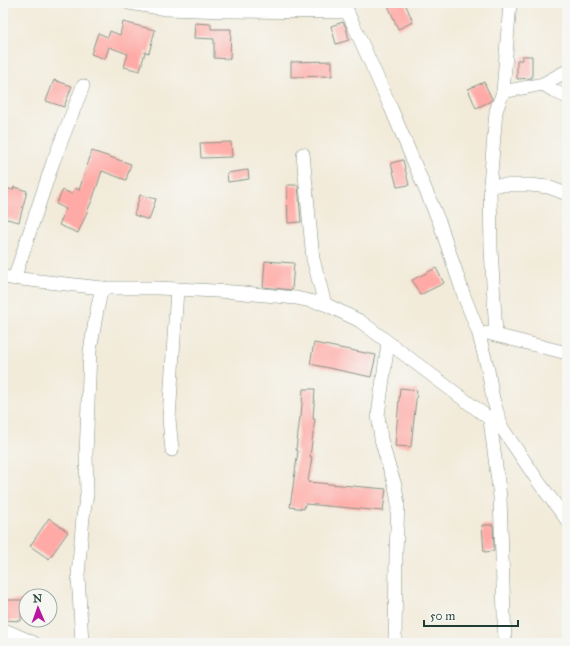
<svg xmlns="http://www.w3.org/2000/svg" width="570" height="646" font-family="'IM FELL Great Primer',serif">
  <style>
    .building { fill: #ffaaa6 }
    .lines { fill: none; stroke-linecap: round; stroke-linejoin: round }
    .minor-casing { stroke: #889487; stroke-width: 14 }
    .minor { stroke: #fff; stroke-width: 13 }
  </style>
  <rect width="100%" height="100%" fill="#f6f6f2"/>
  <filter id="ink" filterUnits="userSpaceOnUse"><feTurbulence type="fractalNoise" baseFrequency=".025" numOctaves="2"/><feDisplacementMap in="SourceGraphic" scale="8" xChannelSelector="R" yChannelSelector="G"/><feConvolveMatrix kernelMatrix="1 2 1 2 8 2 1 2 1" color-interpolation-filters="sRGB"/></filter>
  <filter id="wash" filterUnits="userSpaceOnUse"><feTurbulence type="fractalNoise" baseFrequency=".012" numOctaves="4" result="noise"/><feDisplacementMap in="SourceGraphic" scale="16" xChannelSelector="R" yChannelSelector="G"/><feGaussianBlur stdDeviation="0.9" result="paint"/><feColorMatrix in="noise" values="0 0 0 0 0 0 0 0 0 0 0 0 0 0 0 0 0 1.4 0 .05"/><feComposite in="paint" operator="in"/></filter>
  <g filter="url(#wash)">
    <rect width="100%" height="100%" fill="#f2ebda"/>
    <g id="blocks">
      <g class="building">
        <path d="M 387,3 L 405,3 L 413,22 L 398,29 Z"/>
        <path d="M 123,22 L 155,30 L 149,53 L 145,52 L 140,71 L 124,67 L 128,54 L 109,47 L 105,59 L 91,54 L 98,33 L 108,37 L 110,31 L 120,35 Z"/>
        <path d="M 343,22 L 346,27 L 349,40 L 336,44 L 331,26 Z"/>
        <path d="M 195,23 L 211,24 L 211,29 L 231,29 L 230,59 L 214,58 L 214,39 L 194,38 Z"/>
        <path d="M 522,56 L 532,56 L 532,78 L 517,79 L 517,60 L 522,60 Z"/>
        <path d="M 332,61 L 332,76 L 291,77 L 291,62 Z"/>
        <path d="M 54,80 L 72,86 L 64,107 L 46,101 Z"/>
        <path d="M 484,82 L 492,99 L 491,101 L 476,108 L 468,89 Z"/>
        <path d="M 231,142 L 232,157 L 201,158 L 200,143 Z"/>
        <path d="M 92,151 L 131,164 L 126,180 L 102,171 L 93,198 L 78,233 L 59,225 L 66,209 L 56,204 L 63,190 L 72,194 L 75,188 L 79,190 Z"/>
        <path d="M 403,160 L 409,185 L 397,187 L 391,163 Z"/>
        <path d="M 248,170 L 249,179 L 228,182 L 227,173 Z"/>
        <path d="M 287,185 L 298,185 L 301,222 L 288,223 Z"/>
        <path d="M 3,187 L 13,190 L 14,187 L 27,191 L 19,222 L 3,218 Z"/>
        <path d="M 140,195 L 156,199 L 149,220 L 134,215 Z"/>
        <path d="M 265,261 L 294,263 L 292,290 L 263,287 Z"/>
        <path d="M 436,268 L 444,283 L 420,295 L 412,280 Z"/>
        <path d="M 314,343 L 376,355 L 371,377 L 310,364 Z"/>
        <path d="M 400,388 L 417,390 L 411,447 L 395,446 Z"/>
        <path d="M 303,389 L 315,389 L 313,419 L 315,419 L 310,457 L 312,457 L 308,482 L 386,489 L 383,511 L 305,504 L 304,509 L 290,507 L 298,451 L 296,450 L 300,417 L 301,417 Z"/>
        <path d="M 49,518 L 68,532 L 49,559 L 30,546 Z"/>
        <path d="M 482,525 L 493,525 L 494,551 L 484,552 Z"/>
        <path d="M 3,600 L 22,600 L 21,621 L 3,620 Z"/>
      </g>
    </g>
  </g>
  <g filter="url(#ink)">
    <use href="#blocks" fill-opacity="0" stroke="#889487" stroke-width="1"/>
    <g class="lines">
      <g class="minor-casing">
        <g id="minor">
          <path d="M 129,3 L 166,9 L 226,11 L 348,12"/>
          <path d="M 343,3 L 355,28 L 391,108 L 440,224 L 464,296 L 478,331 L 488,370 L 493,399 L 502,428 L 540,484 L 567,520"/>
          <path d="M 543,84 L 556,92 L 567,97"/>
          <path d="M 503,92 L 543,84 L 567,71"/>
          <path d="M 303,154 L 313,259 L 325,304"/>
          <path d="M 490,185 L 530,185 L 548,187 L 567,194"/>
          <path d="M 3,277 L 102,288 L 158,288 L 234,292 L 296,298 L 325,304 L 360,321 L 502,428"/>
          <path d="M 14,279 L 53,162 L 83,86"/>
          <path d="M 487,333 L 567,353"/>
          <path d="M 496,335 L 491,249 L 490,185 L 496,111 L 503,92 L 510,3"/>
          <path d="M 388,343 L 378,415 L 381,439 L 388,464 L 395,485 L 398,504 L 396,552 L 395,643"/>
          <path d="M 490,420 L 500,497 L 505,643"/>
          <path d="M 172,450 L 169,419 L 177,289"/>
          <path d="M 3,630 L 9,632 L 34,643"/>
          <path d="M 82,643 L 78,575 L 83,517 L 87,494 L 86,455 L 90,351 L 97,310 L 102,288"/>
        </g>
      </g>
      <use href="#minor" class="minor"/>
    </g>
  </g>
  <rect width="570" height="646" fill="none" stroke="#f6f6f2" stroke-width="16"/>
  <g transform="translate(38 608) rotate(358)"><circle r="19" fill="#f6f6f2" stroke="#a0aca6"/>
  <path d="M0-3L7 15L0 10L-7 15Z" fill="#b5179e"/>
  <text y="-6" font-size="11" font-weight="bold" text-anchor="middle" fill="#1f3d34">N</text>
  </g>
  <path d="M424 620v6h94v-6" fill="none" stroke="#1f3d34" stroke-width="2"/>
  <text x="430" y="620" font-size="12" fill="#1f3d34" stroke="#f6f6f2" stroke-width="3" paint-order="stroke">50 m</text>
</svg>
